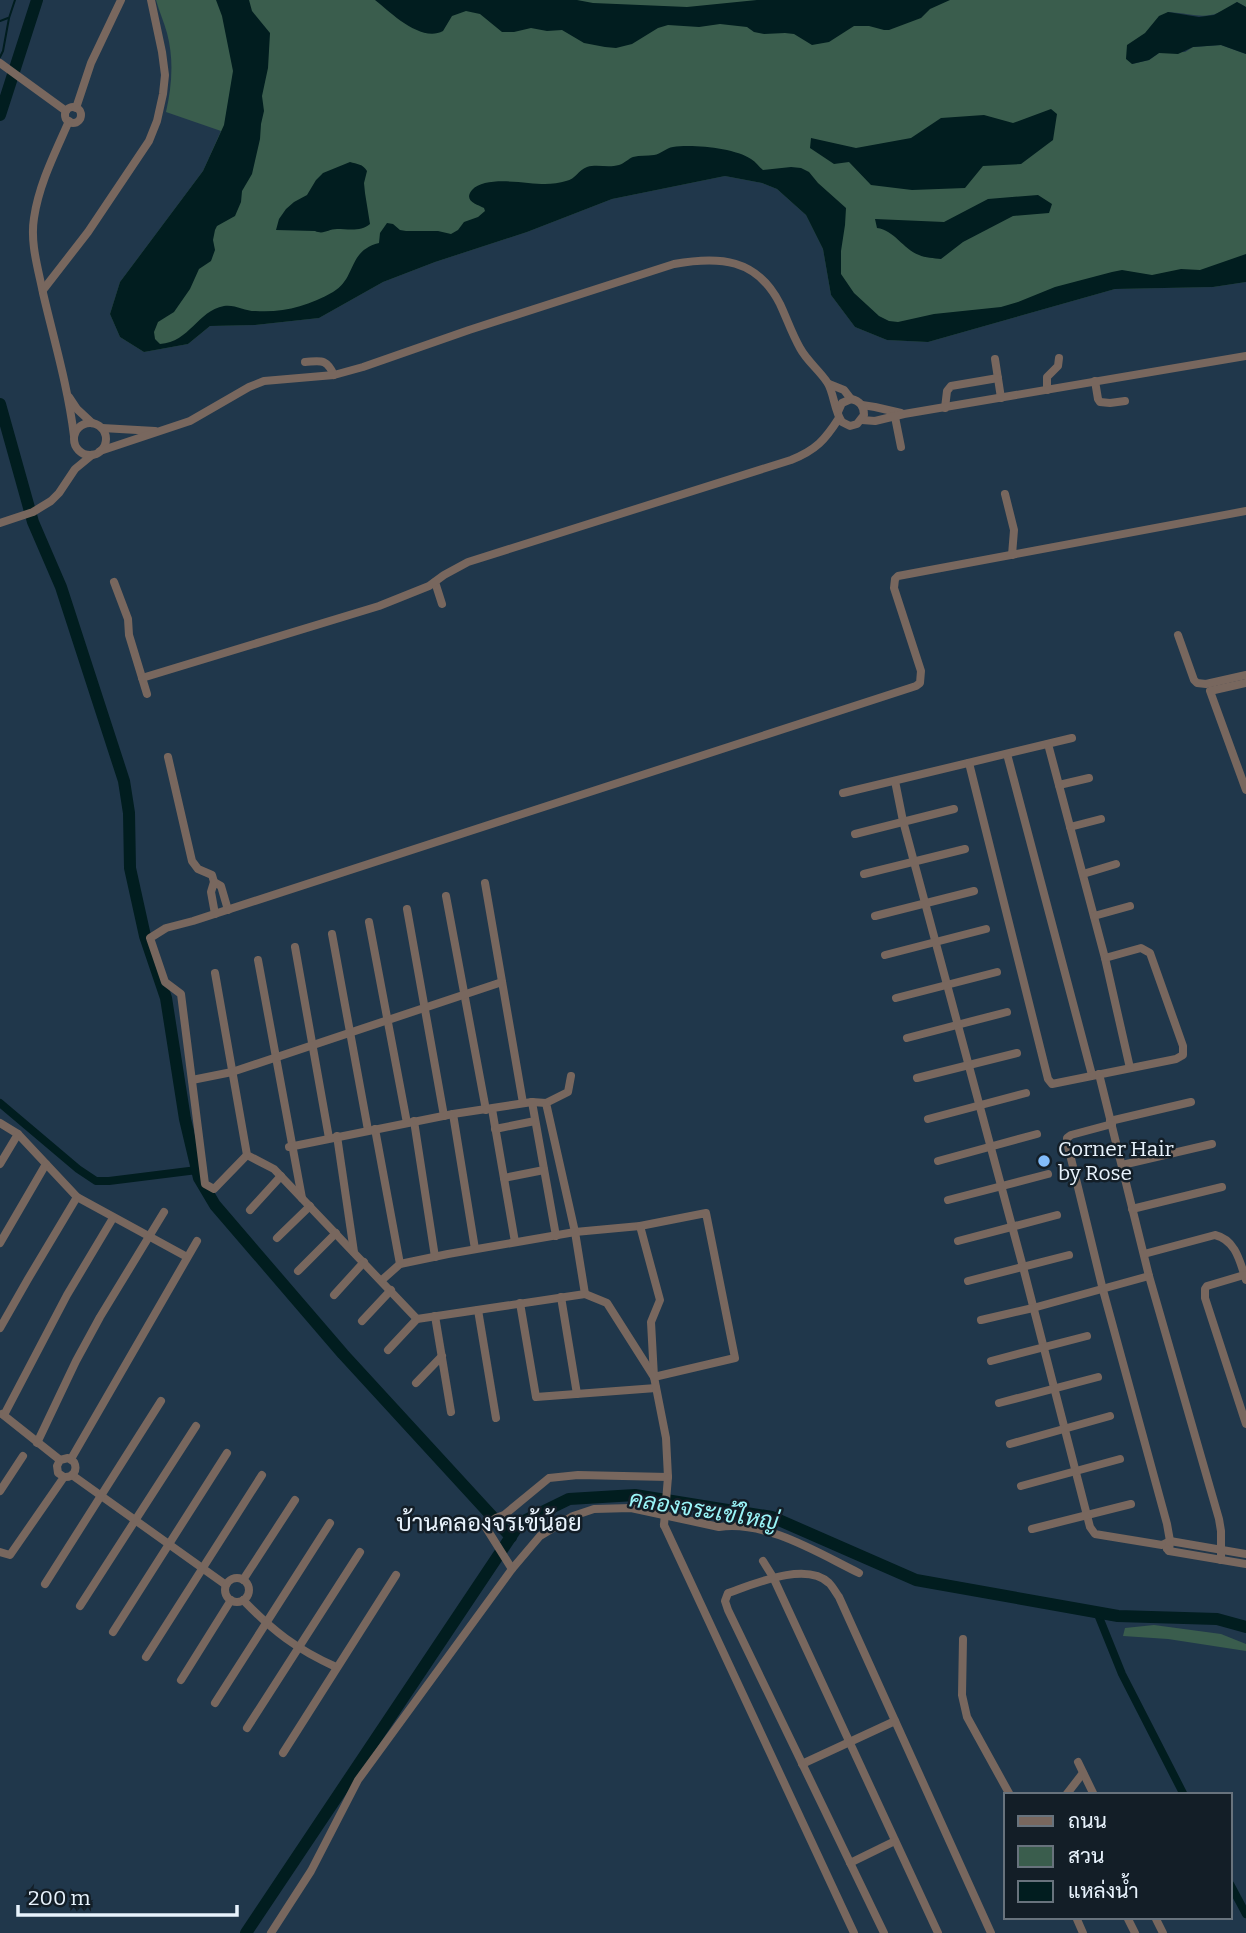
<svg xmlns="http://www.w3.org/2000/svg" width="1246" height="1933" font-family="Bitter,Sarabun,serif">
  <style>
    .green { fill: #3a5d4d }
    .water { fill: #011d1f }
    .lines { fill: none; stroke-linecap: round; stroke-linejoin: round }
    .stream { stroke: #011d1f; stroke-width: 2 }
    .canal { stroke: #011d1f; stroke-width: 8 }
    .river { stroke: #011d1f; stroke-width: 12 }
    .minor { stroke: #78675e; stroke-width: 8 }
    .minor-bridge { stroke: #78675e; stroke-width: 8 }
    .poi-dot { fill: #82bcfa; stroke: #131e27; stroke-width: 2.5 }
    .labels { text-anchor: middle; stroke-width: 5; stroke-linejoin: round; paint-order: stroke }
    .poi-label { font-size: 21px; fill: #e8f3fd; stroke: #131e27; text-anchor: start }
    .water-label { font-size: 23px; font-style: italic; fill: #9af5f8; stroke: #131e27 }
    .quarter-label { font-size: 24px; fill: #e8f3fd; stroke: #131e27 }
  </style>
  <rect width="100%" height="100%" fill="#20374b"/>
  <g class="green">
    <path d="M 156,0 L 1246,0 L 1246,7 L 1237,2 C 1209,23 1199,14 1168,12 L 1132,64 L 1149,60 L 1159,53 L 1185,52 L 1193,47 L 1221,45 L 1246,54 L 1246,282 L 1213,287 L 1115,289 L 928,342 L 887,340 L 855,327 L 831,295 L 823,249 L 806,215 L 777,189 L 762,183 L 725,176 L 612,199 L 527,232 L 435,262 L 383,282 L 319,318 L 255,325 L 210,326 L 188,344 L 144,352 L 120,337 L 110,314 L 120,282 L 203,171 L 221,131 L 166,112 C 172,86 174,59 167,33 C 164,22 159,11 156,0 Z"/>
    <path d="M 1154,1625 L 1221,1634 L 1246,1644 L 1246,1651 L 1168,1639 L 1123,1636 L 1125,1628 Z"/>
  </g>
  <g class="water">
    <path d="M 216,0 L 249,0 L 252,11 L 270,33 L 268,68 L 262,96 L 264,111 L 261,124 L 260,139 L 252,174 L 242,191 L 241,202 L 235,216 L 217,226 L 215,230 L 213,240 L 215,250 L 211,261 L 199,269 L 190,289 L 174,312 L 158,322 L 154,332 L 155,339 L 160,344 C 190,342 197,311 224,306 C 234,304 245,311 255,311 C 284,313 308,306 333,292 C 357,278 347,251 379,243 L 380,233 L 387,223 L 393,224 L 400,230 L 406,231 L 438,231 L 451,234 L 458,230 L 464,222 L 478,217 L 485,211 L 484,208 C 477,204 463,201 472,190 C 486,175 526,184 545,184 C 552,184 560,183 566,181 C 576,179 578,170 587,167 C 597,164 608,168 619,165 C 625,163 628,159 633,157 C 640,155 647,156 654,155 C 661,154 666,148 673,147 C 692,144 735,148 751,159 C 756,162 759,167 763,170 L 791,167 L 801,168 L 809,172 L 818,183 L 846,208 L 845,225 L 841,251 L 841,274 L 854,293 L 879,316 L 889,321 L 898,322 L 934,314 L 1001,307 L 1018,302 L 1055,287 L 1112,272 L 1122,270 L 1152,275 L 1181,269 L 1200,270 L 1246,254 L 1246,282 L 1213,287 L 1115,289 L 928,342 L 887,340 L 855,327 L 831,295 L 823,249 L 806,215 L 777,189 L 762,183 L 725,176 L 612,199 L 527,232 L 435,262 L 383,282 L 319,318 L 255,325 L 210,326 L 188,344 L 144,352 L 120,337 L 110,314 L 120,282 L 203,171 L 224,125 L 233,71 L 222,16 Z"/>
    <path d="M 375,0 L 577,0 L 593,3 L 687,7 L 757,0 L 950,0 L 930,9 L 921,18 L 889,30 L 884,30 L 869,26 L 854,26 L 829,42 L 812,45 L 794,34 L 785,33 L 764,34 L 754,32 L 747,27 L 720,24 L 699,27 L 668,25 L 658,28 L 632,44 L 616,48 L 605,47 L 584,43 L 562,30 L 547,31 L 531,28 L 514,32 L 502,32 L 480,14 L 466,11 L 452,16 L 443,31 C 421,43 390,12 375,0 Z"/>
    <path d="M 1237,2 L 1246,7 L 1246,54 L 1221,45 L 1193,47 L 1178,54 L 1159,53 L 1149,60 L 1132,64 L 1126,59 L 1127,45 L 1145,33 L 1159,16 L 1168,12 L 1199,17 L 1214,15 Z"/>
    <path d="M 1051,109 L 1057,114 L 1053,140 L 1021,164 L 983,166 L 965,188 L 912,190 L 871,185 L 849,162 L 834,164 L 810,148 L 811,138 L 856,148 L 911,138 L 941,118 L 984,115 L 1013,123 Z"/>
    <path d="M 350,162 C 357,164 363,164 367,171 L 364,183 L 365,193 L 370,224 C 361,232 348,229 337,229 C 328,229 324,235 315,231 L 276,230 L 279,219 L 286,209 L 294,202 L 307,195 L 316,180 L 323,173 Z"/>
    <path d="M 1038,195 L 1052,204 L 1049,213 L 1013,216 L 963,242 L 941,259 C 934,258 925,258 919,255 C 903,249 894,230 877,228 L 875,219 L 944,222 L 988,199 Z"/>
  </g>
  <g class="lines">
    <g class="stream">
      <path d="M 0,21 L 8,18"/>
      <path d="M 0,57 L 3,51 L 9,18 L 15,0"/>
    </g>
    <g class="canal">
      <path d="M 0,1103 L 78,1169 L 96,1181 L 109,1181 L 197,1170"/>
      <path d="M 1097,1612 L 1122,1674 L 1184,1795"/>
      <path d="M 1230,1884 L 1246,1914"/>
    </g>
    <g class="river">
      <path d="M 0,115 L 37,0"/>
      <path d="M 0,404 L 33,522 L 61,587 L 124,781 L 129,813 L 130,868 L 145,936 L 166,998 L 185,1119 L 199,1178 L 215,1205 L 343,1354 L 511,1537"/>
      <path d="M 246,1933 L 520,1523 L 569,1499 L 635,1495 L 772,1517 L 916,1580 L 1118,1616 L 1217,1619 L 1246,1627"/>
    </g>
    <g class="minor">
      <path d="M 0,63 L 66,111"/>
      <circle cx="73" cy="115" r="8"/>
      <path d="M 76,108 L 91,63 L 121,0"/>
      <path d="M 69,121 C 55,153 39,184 34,218 C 30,243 38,268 43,293 C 54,340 68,387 74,436"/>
      <path d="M 43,290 L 88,232 L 149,141 L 157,121 L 163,94 L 165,75 L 162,52 L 151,0"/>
      <path d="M 995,359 L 1001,398"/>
      <path d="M 305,362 C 321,361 326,358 334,375"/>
      <path d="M 1095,381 L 1098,399 L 1100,402 L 1110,403 L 1125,401"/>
      <path d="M 829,384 L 844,390 L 851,399"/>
      <path d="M 1047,390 L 1047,377 L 1058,366 L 1059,358"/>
      <path d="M 69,397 L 77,409 L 92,423"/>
      <path d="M 862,405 L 875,407 L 901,413"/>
      <path d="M 945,408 L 947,391 L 951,386 L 998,378"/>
      <path d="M 894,412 L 901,447"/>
      <path d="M 862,420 L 875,421 L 904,414 L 1246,356"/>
      <circle cx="90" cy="439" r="16"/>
      <path d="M 102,428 L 155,431"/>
      <path d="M 100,451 L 190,421 L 249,387 L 264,381 L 334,375 L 363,367 L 469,330 L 674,264 C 719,256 757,258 780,304 C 787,319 792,334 800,348 C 807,361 819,370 827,382 C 834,392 834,411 842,422 L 850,426 L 857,424 L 864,415 C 864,406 860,401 851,399 L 842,403 L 838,412"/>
      <path d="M 1005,494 L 1014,530 L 1012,555"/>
      <path d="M 0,523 L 33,512 L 51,501 L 59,493 L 75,469 L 92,455"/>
      <path d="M 114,582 L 128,619 L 129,635 L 147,694"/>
      <path d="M 435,582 L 442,604"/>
      <path d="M 1178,635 L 1194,680 L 1197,683 L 1206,684 L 1246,675"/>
      <path d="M 142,678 L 379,606 L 429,586 L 444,575 L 468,562 L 791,460 C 816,450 825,440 839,418"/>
      <path d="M 1246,683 L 1210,691 L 1246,790"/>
      <path d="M 1048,744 L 1105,958 L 1130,1068"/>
      <path d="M 1007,754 L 1092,1075"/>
      <path d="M 168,757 L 192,861 L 198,869 L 212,875 L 214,882 L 221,886 L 228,910"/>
      <path d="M 969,763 L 1048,1079 L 1052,1084 L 1176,1059 L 1183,1055 L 1183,1046 L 1150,953 L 1141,948 L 1105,958"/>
      <path d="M 895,781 L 903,821 L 1023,1267 L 1090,1527 L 1095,1534 L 1101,1535 L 1162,1545 L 1170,1541 L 1246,1554"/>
      <path d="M 1059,785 L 1089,778"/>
      <path d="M 843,793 L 1072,738"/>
      <path d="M 1070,827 L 1101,819"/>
      <path d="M 855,834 L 954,809"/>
      <path d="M 864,874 L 965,849"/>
      <path d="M 1083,874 L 1116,864"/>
      <path d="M 214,882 L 211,892 L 215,914"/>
      <path d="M 485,883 L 523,1103"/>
      <path d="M 446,896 L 486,1110"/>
      <path d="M 407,909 L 444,1116"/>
      <path d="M 875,916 L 974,891"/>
      <path d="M 1094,916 L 1130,906"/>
      <path d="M 369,922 L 407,1123"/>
      <path d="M 332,934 L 368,1130"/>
      <path d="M 295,947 L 329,1138"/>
      <path d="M 885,955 L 986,929"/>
      <path d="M 258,960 L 302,1198"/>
      <path d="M 215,973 L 247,1155 L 274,1169 L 417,1319"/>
      <path d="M 896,998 L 997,972"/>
      <path d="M 907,1038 L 1007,1012"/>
      <path d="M 1099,1074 L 1149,1276 L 1219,1519 L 1221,1531 L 1221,1560"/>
      <path d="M 571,1076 L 568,1092 L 546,1103 L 575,1232 L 640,1226"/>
      <path d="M 917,1078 L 1017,1053"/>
      <path d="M 192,1080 L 232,1072 L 502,982"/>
      <path d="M 532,1102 L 556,1236"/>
      <path d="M 492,1109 L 515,1242"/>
      <path d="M 453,1114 L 475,1249"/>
      <path d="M 928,1119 L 1026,1093"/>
      <path d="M 414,1121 L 435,1257"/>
      <path d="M 1110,1121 L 1191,1102"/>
      <path d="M 0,1123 L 18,1134 L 77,1197 L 187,1257"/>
      <path d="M 1112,1124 L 1071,1135 L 1067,1138 L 1067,1142 L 1103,1290 L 1167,1524 L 1170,1541 L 1169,1551"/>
      <path d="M 375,1129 L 400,1264"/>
      <path d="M 495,1129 L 535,1121"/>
      <path d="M 337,1136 L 354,1252"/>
      <path d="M 289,1147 L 453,1114 L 532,1102 L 546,1103"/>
      <path d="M 247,1155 L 214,1189 L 205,1184 L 181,994 L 165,982 L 150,938 L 166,928 L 193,921 L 916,686 L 920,683 L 921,671 L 894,588 L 895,579 L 898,576 L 1246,511"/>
      <path d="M 938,1161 L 1037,1134"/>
      <path d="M 0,1164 L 18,1134"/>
      <path d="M 1122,1165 L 1212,1144"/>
      <path d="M 504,1178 L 544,1170"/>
      <path d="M 948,1200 L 1048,1174"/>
      <path d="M 1132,1209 L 1222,1187"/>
      <path d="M 250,1210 L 281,1176"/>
      <path d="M 706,1213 L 735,1358 L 654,1377 L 651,1322 L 660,1300 L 640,1226 Z"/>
      <path d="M 277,1238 L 310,1206"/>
      <path d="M 958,1241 L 1057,1215"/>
      <path d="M 0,1243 L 46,1164"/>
      <path d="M 1144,1254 L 1215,1235 C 1236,1240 1240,1262 1246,1280"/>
      <path d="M 298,1271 L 336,1233"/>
      <path d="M 1244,1275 L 1207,1286 L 1205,1289 L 1205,1298 L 1246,1424"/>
      <path d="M 382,1280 L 400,1264 L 448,1254 L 575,1232 L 585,1294"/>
      <path d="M 968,1281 L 1069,1255"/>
      <path d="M 334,1295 L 364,1262"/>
      <path d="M 561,1297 L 577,1394"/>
      <path d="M 520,1303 L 536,1397 L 656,1388"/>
      <path d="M 478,1310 L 496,1418"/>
      <path d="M 435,1316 L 451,1412"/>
      <path d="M 981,1320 L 1033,1308 L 1149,1276"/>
      <path d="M 362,1321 L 391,1290"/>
      <path d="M 0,1328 L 28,1279 L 77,1197"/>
      <path d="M 991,1361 L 1087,1336"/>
      <path d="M 416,1383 L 442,1356"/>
      <path d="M 999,1403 L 1098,1377"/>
      <path d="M 2,1414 L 60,1460"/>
      <path d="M 4,1415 L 67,1295 L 113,1218"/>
      <path d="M 37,1443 L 76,1361 L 100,1317 L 164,1212"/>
      <path d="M 1010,1444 L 1110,1416"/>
      <path d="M 71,1459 L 197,1241"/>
      <path d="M 72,1475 L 226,1585"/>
      <path d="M 1021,1486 L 1120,1459"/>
      <path d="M 0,1491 L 23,1456"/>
      <path d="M 664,1525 L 854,1933"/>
      <path d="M 1032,1529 L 1131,1504"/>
      <path d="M 1167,1549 L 1169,1551 L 1246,1564"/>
      <path d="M 0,1552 L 10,1555 L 64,1477 C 73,1478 78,1470 74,1462 L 68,1458 L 60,1460 L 57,1466 L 58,1473 L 64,1477"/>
      <path d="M 763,1561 L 773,1577 L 938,1933"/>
      <path d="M 512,1569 L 540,1536 L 573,1516 L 594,1509 L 631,1508 L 719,1527 C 766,1520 818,1553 859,1573"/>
      <circle cx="237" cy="1590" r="12"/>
      <path d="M 243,1580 L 295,1500"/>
      <path d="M 45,1584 L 161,1401"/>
      <path d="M 243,1600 C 273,1631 296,1649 336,1667"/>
      <path d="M 80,1606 L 196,1426"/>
      <path d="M 113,1632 L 227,1453"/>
      <path d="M 963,1639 L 962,1695 L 967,1717 L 1010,1795"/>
      <path d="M 146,1657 L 262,1475"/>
      <path d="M 181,1680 L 231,1600"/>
      <path d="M 215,1703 L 330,1523"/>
      <path d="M 247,1728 L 360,1552"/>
      <path d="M 283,1753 L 396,1575"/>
      <path d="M 1078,1762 L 1094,1795"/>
      <path d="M 802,1764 L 895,1721"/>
      <path d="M 1066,1795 L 1083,1773"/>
      <path d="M 850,1863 L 895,1841"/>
      <path d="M 1076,1917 L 1083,1933"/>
      <path d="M 1127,1917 L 1135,1933"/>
      <path d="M 1155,1917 L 1163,1933"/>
      <path d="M 271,1933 L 311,1871 L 358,1780 L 512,1569 L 485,1526 L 496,1518 L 504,1515 L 549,1478 L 578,1475 L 668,1477 L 666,1438 L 654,1377 L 607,1303 L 585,1294 L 417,1319 L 388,1350"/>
      <path d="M 884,1933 L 728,1610 L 725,1601 L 728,1593 C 754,1584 806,1561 829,1583 C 833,1587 836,1593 839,1597 L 991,1933"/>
    </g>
    <path class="minor-bridge" d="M 664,1525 L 668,1477"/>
  </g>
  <circle class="poi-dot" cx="1044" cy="1161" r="7"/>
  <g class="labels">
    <g class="poi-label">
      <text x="1058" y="1156">Corner Hair<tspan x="1058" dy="24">by Rose</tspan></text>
    </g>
    <g class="water-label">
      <text transform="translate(704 1510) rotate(9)" y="8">คลองจระเข้ใหญ่</text>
    </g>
    <g class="quarter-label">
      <text x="489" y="1531">บ้านคลองจรเข้น้อย</text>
    </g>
  </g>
  <rect x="1004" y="1793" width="228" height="126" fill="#131e27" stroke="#68737d" stroke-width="2"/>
  <rect x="1018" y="1816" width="35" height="10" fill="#78675e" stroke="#68737d" stroke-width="2"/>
  <text x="1068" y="1828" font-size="21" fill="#e8f3fd">ถนน</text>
  <rect x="1018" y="1846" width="35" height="21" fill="#3a5d4d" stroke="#68737d" stroke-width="2"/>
  <text x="1068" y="1863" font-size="21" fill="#e8f3fd">สวน</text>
  <rect x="1018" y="1881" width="35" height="21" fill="#011d1f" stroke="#68737d" stroke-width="2"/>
  <text x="1068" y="1898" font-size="21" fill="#e8f3fd">แหล่งน้ำ</text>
  <path d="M18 1905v10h219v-10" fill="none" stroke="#e8f3fd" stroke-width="3.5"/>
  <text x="28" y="1905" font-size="21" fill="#e8f3fd" stroke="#131e27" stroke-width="5" paint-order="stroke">200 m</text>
</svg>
